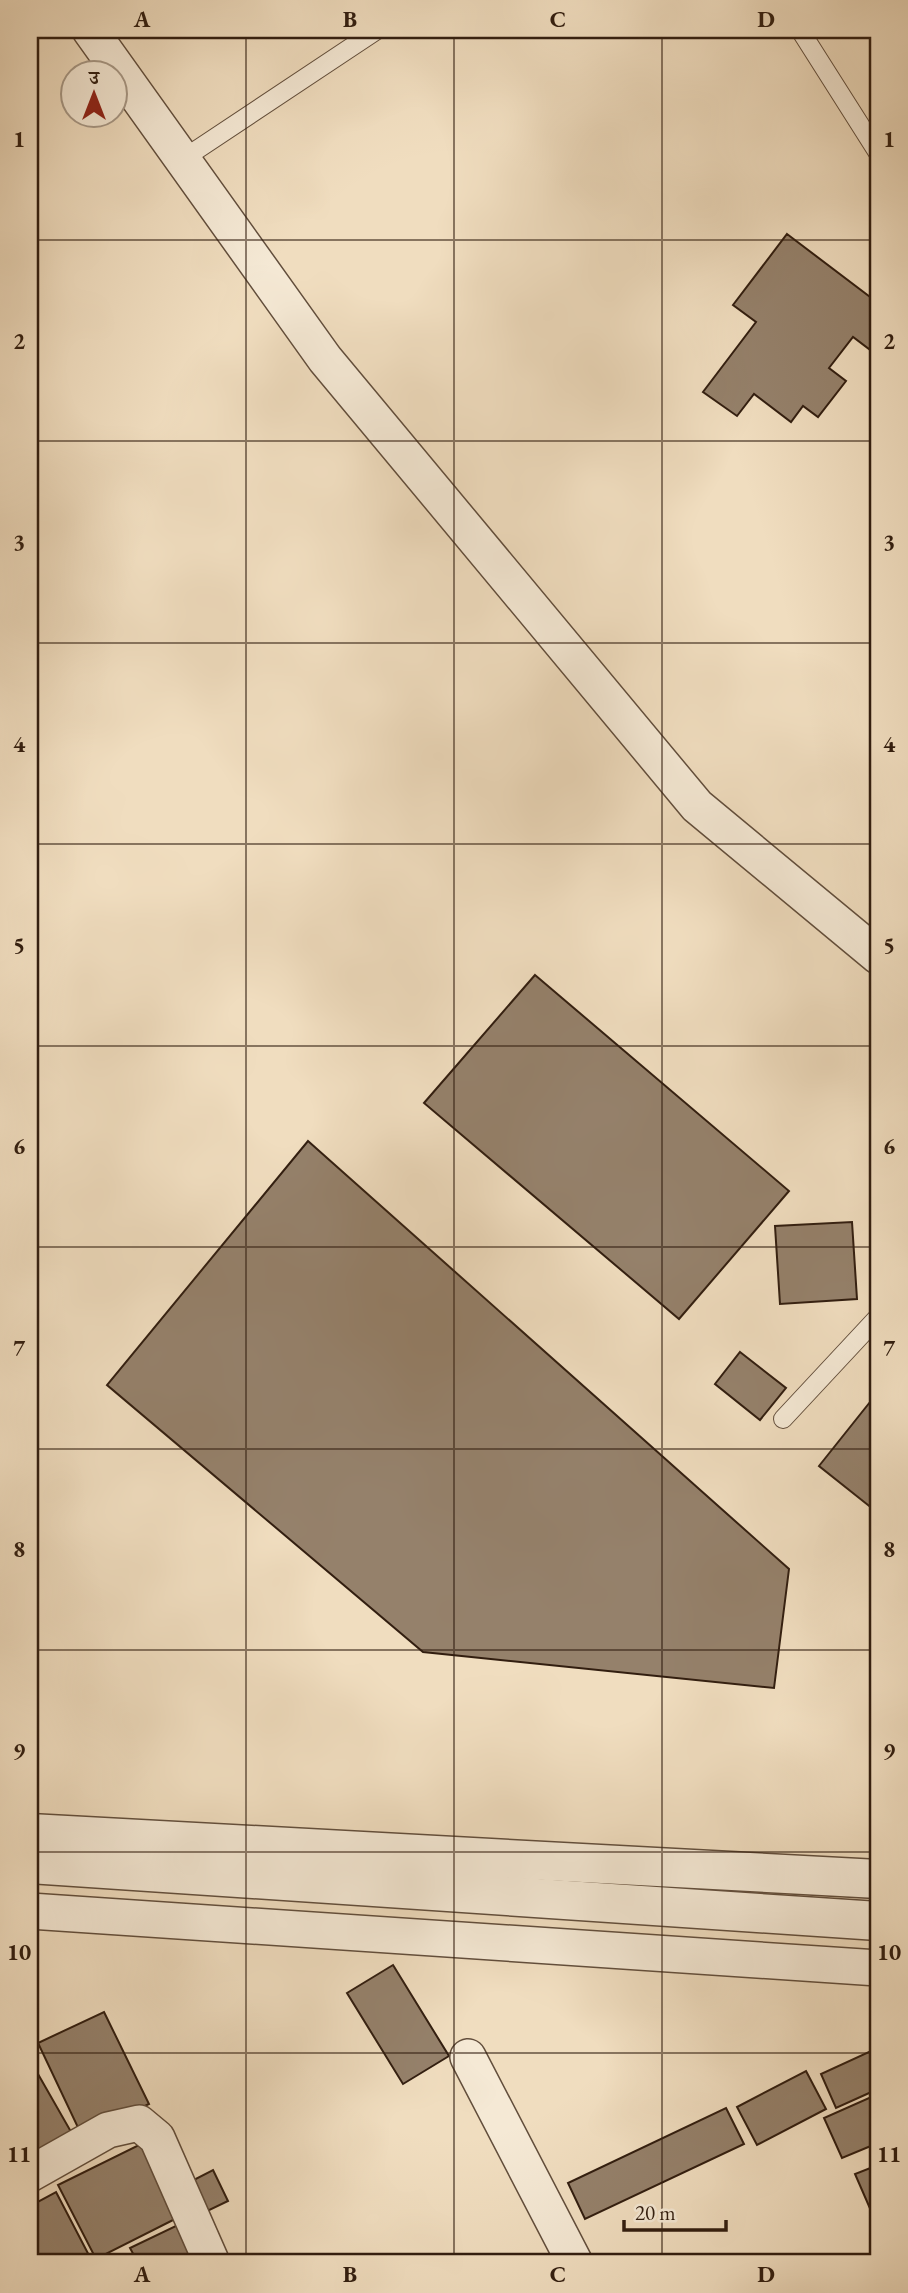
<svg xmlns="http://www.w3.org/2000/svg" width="908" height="2293" font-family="'EB Garamond','Noto Serif Devanagari',serif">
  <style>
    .building { fill: #95816b; stroke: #321e10; stroke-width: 2 }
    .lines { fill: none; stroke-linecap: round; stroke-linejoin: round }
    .service-casing { stroke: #624e3c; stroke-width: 20 }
    .minor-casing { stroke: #624e3c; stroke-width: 38 }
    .tertiary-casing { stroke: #624e3c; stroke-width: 41 }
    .service { stroke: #f5e9d5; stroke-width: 18 }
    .minor { stroke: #f5e9d5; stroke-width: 35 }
    .tertiary { stroke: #f5e9d5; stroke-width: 38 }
    .grid { fill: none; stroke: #321e10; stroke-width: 2; stroke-opacity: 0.55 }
    .neatline { fill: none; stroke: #321e10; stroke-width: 2.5 }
    .grid-label { font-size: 23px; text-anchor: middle; font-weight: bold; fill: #321e10 }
  </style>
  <rect width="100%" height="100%" fill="#f0ddbf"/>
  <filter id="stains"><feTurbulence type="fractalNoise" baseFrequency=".00286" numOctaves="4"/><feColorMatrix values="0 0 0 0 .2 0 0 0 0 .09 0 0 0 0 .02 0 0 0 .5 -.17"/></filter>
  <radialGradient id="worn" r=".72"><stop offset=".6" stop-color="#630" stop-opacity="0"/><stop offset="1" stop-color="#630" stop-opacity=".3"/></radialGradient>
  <g class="building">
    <path d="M 787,234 L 878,303 L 878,338 L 869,349 L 853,337 L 829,368 L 846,381 L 818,417 L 803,406 L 791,422 L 754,394 L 737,416 L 703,392 L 756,322 L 733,305 Z"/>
    <path d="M 535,975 L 789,1191 L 679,1319 L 424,1103 Z"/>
    <path d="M 308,1141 L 789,1569 L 774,1688 L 423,1652 L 107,1385 Z"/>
    <path d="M 852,1222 L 857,1299 L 780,1304 L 775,1226 Z"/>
    <path d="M 740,1352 L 786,1388 L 760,1420 L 715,1384 Z"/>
    <path d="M 878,1392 L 878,1513 L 819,1466 Z"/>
    <path d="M 393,1965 L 449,2056 L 403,2084 L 347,1993 Z"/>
    <path d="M 104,2012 L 149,2104 L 82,2136 L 38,2043 Z"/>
    <path d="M 871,2051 L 878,2066 L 878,2089 L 836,2108 L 821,2074 Z"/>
    <path d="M 30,2060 L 74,2137 L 30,2161 Z"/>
    <path d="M 806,2071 L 826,2109 L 757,2145 L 737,2107 Z"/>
    <path d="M 878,2094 L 878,2143 L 842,2158 L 824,2118 Z"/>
    <path d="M 726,2108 L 744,2144 L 585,2219 L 568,2183 Z"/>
    <path d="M 145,2142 L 183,2215 L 96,2259 L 58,2185 Z"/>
    <path d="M 878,2165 L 878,2218 L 875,2220 L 855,2174 Z"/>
    <path d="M 213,2170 L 228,2201 L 199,2215 L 184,2185 Z"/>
    <path d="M 56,2192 L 93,2263 L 30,2263 L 30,2206 Z"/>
    <path d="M 182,2223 L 198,2256 L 184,2263 L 138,2263 L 130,2248 Z"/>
  </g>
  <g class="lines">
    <g class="service-casing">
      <g id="service">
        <path d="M 800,30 L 878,153"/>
        <path d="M 183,159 L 377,30"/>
        <path d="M 783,1419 L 878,1317"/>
      </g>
    </g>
    <g class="minor-casing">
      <g id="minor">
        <path d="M 90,30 L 325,359 L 697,806 L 878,956"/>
        <path d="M 30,1911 L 878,1968"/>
        <path d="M 468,2057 L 575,2263"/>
        <path d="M 30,2174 L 108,2130 L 139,2123 L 157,2138 L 212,2263"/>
      </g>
    </g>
    <g class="tertiary-casing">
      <g id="tertiary">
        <path d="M 30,1833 L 878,1879"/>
        <path d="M 30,1864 L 878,1921"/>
      </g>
    </g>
    <use href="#service" class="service"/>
    <use href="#minor" class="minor"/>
    <use href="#tertiary" class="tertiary"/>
  </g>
  <path class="grid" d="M 246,30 L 246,2263M 454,30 L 454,2263M 662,30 L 662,2263M 30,240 L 878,240M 30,441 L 878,441M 30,643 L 878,643M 30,844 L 878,844M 30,1046 L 878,1046M 30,1247 L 878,1247M 30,1449 L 878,1449M 30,1650 L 878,1650M 30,1852 L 878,1852M 30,2053 L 878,2053"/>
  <rect width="908" height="2293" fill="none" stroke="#f0ddbf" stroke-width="77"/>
  <g transform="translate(94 94)"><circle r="33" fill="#f5e9d5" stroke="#a79886" stroke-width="2"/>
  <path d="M0-5L12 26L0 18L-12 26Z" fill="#8f2418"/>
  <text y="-10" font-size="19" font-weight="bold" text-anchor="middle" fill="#321e10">उ</text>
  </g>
  <path d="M624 2220v10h102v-10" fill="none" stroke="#321e10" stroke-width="3.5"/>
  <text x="635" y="2220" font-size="21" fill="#321e10" stroke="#f5e9d5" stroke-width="5" paint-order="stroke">20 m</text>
  <rect x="38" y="38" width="832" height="2216" class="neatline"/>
  <g class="grid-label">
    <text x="142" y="27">A</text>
    <text x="350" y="27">B</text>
    <text x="558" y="27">C</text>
    <text x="766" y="27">D</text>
    <text x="19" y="147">1</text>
    <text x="889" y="147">1</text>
    <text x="19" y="349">2</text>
    <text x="889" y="349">2</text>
    <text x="19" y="550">3</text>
    <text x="889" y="550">3</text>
    <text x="19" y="752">4</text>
    <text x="889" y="752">4</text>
    <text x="19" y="953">5</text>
    <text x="889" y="953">5</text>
    <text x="19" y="1154">6</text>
    <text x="889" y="1154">6</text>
    <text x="19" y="1356">7</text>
    <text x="889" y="1356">7</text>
    <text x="19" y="1557">8</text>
    <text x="889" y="1557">8</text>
    <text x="19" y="1759">9</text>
    <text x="889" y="1759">9</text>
    <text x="19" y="1960">10</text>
    <text x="889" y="1960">10</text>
    <text x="19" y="2162">11</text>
    <text x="889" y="2162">11</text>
    <text x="142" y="2282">A</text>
    <text x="350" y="2282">B</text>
    <text x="558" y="2282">C</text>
    <text x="766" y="2282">D</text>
  </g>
  <rect width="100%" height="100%" filter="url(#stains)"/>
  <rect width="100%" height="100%" fill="url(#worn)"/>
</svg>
